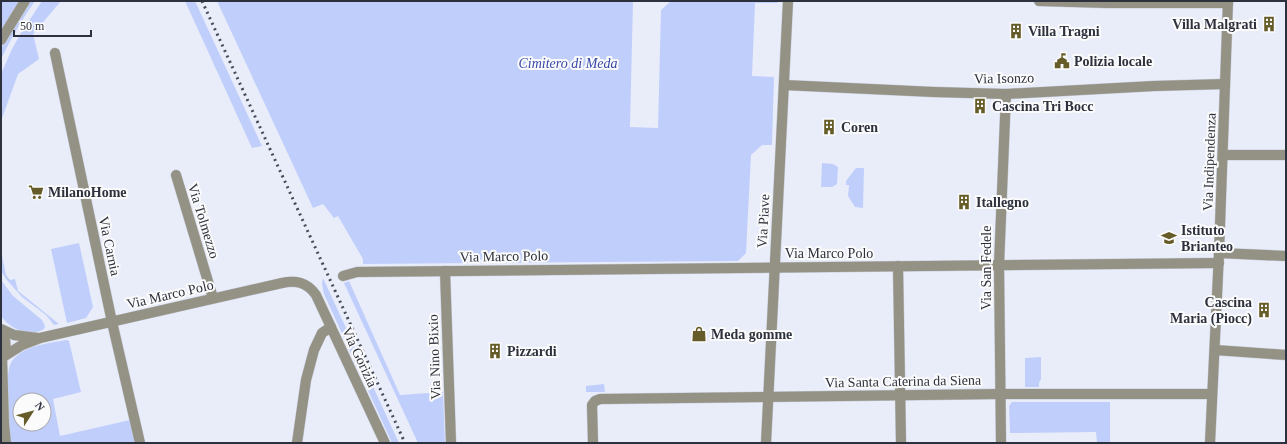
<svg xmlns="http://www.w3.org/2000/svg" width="1287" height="444" font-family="Georgia,serif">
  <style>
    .green { fill: #c0cefb; fill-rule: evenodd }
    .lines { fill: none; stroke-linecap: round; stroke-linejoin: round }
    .minor-casing { stroke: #c7cbd8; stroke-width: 11 }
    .minor { stroke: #949284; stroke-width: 10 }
    .rail { stroke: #474b57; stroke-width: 3; stroke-dasharray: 2 4; stroke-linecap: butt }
    .labels { text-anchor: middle; stroke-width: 4; stroke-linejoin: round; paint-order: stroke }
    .poi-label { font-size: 14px; font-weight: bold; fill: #2d313d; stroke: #fbfbfb; text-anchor: start }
    .park-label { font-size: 14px; font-style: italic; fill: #3748aa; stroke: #fbfbfb }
    .street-label { font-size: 14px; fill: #2d313d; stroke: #fbfbfb }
  </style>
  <rect width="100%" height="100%" fill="#e9edfa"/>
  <g class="green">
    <path d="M 1,1 L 20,1 L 1,32 Z"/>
    <path d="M 30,1 L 35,1 C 22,19 11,39 1,59 L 1,49 L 7,37 Z"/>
    <path d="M 42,1 L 61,1 L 33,34 L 39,59 L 18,74 L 1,121 L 1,74 L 12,49 L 21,33 Z"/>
    <path d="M 185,1 L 195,1 L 262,146 L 252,148 Z"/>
    <path d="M 217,1 L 633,1 L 630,127 L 658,128 L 661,10 L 671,1 L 776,1 L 778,3 L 755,3 L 752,76 L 774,77 L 772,145 L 762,145 L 751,155 L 746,253 L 738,261 L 363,264 L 363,259 L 338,216 L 334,218 L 323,204 L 313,208 Z"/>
    <path d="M 822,163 L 833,164 L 838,167 L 837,184 L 832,187 L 821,187 Z"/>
    <path d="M 856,168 L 864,168 L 863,208 L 855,207 L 848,196 L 849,185 L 846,185 L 846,181 Z"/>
    <path d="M 79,243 L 93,307 L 86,318 L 67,323 L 51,249 Z"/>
    <path d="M 1,251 L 6,275 L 10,280 L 15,279 L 18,291 L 59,324 L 54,325 L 46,315 L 22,297 L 6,279 L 1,271 Z"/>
    <path d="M 323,278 L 399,443 L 392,443 L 324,294 L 322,284 Z"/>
    <path d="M 1,280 L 13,296 L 42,320 L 45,326 L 44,329 C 29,338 10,329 1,316 Z"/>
    <path d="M 349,281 L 400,395 L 443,392 L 445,443 L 418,443 L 344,283 Z"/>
    <path d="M 67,340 L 69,341 L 81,392 L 53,399 L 60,436 L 130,420 L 135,443 L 11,443 C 9,426 8,410 8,393 C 8,385 7,374 10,365 C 18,346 49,343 67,340 ZM 20,400 L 44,400 L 44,424 L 20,424 Z"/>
    <path d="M 1041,357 L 1041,379 L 1039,383 L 1039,387 L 1025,387 L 1025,358 Z"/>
    <path d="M 604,384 L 605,392 L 586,392 L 586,386 Z"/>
    <path d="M 1012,402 L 1110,402 L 1110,443 L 1097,443 L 1096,432 L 1010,433 L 1009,406 Z"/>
  </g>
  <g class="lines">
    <g class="minor-casing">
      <g id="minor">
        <path d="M 1039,1 L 1107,3 L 1228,3"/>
        <path d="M 1,40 L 25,1"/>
        <path d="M 55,53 L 112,322 L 140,443"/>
        <path d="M 784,85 L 934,92 L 1006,94 L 1154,86 L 1225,84"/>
        <path d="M 1223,155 L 1286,155"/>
        <path d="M 176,175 L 213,298"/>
        <path d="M 1219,253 L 1286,256"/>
        <path d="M 898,266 L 901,443"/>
        <path d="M 445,271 L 451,443"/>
        <path d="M 343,276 L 357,272 L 1219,263"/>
        <path d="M 1,329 L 14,335 L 38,338"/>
        <path d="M 1,330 C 7,340 7,349 2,359"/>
        <path d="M 1215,350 L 1286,355"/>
        <path d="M 3,357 L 22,345 L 40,338 L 282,283 C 296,280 307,282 316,295 L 385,443"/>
        <path d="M 2,358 L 4,423 L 6,443"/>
        <path d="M 297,443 L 306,380 L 314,350 L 322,333 L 331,327"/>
        <path d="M 593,443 L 592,405 L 595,401 L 600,399 L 1000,394 L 1212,394"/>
        <path d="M 766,443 L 788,1"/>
        <path d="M 1001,443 L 999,265 L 1006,94"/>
        <path d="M 1210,443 L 1219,253 L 1228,1"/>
      </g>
    </g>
    <use href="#minor" class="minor"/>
    <path class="rail" d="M 202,1 L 405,443"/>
  </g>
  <defs>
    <g id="building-bare" transform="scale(1.2)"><path d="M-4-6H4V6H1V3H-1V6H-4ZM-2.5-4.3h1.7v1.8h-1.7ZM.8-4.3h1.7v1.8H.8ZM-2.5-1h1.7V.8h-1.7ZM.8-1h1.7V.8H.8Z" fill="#665c29" stroke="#fbfbfb" stroke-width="2.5" paint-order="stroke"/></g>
    <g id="civic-bare" transform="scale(1.2)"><path d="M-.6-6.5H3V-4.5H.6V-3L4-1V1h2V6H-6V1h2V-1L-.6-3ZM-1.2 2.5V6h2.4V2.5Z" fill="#665c29" stroke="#fbfbfb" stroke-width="2.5" paint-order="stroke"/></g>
    <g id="supermarket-bare" transform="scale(1.2)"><path d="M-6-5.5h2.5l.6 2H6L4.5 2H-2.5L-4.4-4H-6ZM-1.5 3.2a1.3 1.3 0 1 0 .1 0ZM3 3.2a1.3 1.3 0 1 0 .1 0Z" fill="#665c29" stroke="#fbfbfb" stroke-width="2.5" paint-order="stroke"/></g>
    <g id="school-bare" transform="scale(1.2)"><path d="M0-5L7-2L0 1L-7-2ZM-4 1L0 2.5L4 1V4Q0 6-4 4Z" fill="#665c29" stroke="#fbfbfb" stroke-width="2.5" paint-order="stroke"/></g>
    <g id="shop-bare" transform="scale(1.2)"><path d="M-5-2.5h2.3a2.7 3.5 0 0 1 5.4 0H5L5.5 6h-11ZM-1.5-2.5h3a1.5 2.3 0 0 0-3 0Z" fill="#665c29" stroke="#fbfbfb" stroke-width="2.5" paint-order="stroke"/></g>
  </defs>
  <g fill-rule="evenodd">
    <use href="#building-bare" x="1269" y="24"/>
    <use href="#building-bare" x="1016" y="31"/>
    <use href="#civic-bare" x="1062" y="61"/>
    <use href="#building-bare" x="980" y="106"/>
    <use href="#building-bare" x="829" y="127"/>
    <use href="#supermarket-bare" x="36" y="192"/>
    <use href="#building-bare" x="964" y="202"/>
    <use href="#school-bare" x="1169" y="238"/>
    <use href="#building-bare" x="1264" y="310"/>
    <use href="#shop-bare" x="699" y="334"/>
    <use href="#building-bare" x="495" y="351"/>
  </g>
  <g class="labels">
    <g class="poi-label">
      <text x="1257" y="29" text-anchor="end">Villa Malgrati</text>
      <text x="1028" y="36">Villa Tragni</text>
      <text x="1074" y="66">Polizia locale</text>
      <text x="992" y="111">Cascina Tri Bocc</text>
      <text x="841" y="132">Coren</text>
      <text x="48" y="197">MilanoHome</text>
      <text x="976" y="207">Itallegno</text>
      <text x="1181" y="235">Istituto<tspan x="1181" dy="16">Brianteo</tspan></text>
      <text x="1252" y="307" text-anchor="end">Cascina<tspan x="1252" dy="16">Maria (Piocc)</tspan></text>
      <text x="711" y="339">Meda gomme</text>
      <text x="507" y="356">Pizzardi</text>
    </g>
    <g class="park-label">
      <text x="568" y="68">Cimitero di Meda</text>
    </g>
    <g class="street-label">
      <text transform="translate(1004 78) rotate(-1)" y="5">Via Isonzo</text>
      <text transform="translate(1209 162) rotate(-88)" y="5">Via Indipendenza</text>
      <text transform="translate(204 221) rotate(73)" y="5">Via Tolmezzo</text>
      <text transform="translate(763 221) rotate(-87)" y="5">Via Piave</text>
      <text transform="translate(110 246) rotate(78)" y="5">Via Carnia</text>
      <text x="829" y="258">Via Marco Polo</text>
      <text transform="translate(504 256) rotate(-1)" y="5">Via Marco Polo</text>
      <text transform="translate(986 268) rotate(-90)" y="5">Via San Fedele</text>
      <text transform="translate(170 294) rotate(-13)" y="5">Via Marco Polo</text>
      <text transform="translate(360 357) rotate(65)" y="5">Via Gorizia</text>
      <text transform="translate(434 357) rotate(-92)" y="5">Via Nino Bixio</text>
      <text transform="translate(903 381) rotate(-1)" y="5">Via Santa Caterina da Siena</text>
    </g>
  </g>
  <rect width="1287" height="444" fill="none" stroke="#2d313d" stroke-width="4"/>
  <g transform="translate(32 412) rotate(54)"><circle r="19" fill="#fbfbfb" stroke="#a9aaaf"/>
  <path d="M0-3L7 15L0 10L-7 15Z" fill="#665c29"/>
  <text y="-6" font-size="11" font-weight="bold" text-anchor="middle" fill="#2d313d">N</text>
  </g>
  <path d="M14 30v6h77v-6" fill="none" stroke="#2d313d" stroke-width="2"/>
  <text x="20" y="30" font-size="12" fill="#2d313d" stroke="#fbfbfb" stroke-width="3" paint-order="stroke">50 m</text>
</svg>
